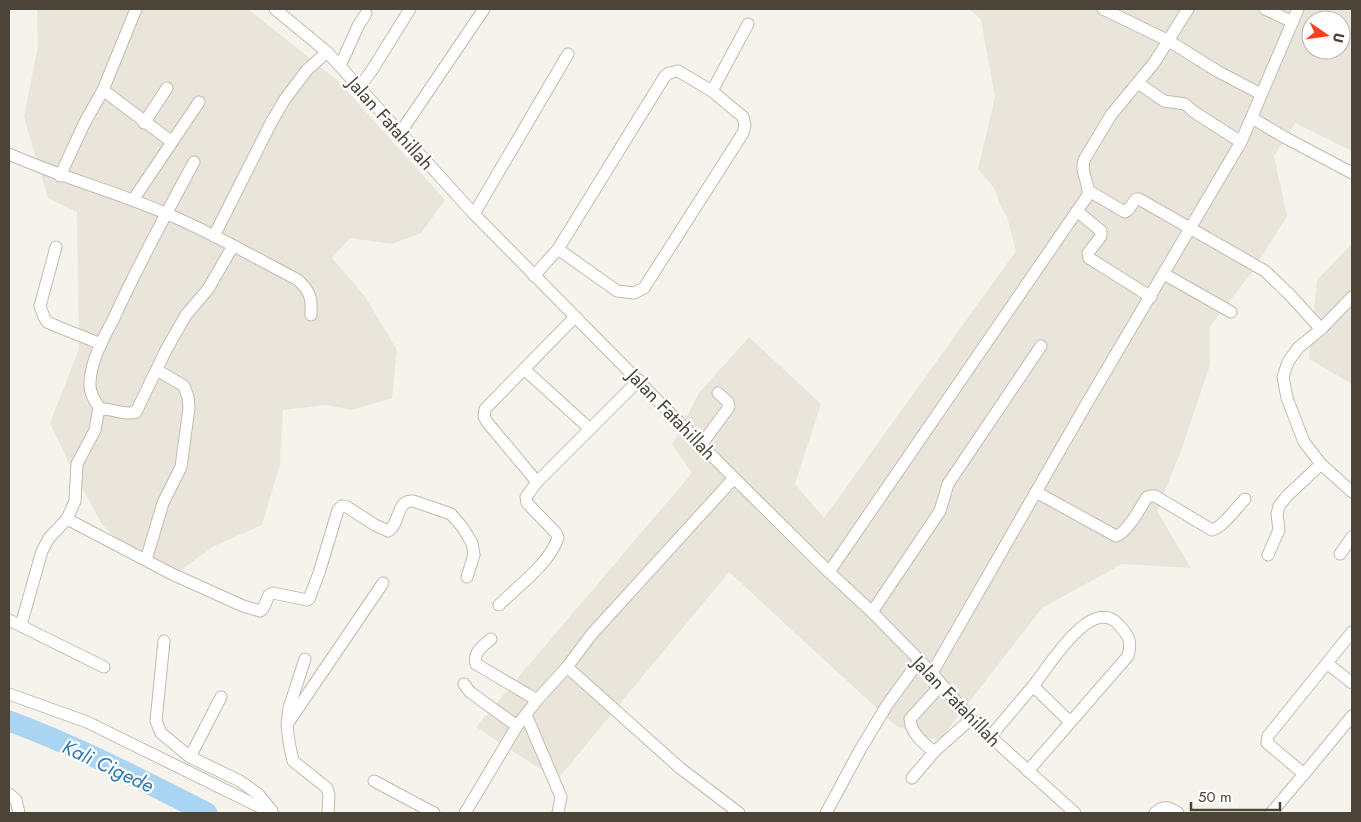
<svg xmlns="http://www.w3.org/2000/svg" width="1361" height="822" font-family="Jost,sans-serif">
  <style>
    .residential { fill: #eae5da; fill-rule: evenodd }
    .lines { fill: none; stroke-linecap: round; stroke-linejoin: round }
    .river { stroke: #a9d4f2; stroke-width: 21 }
    .minor-casing { stroke: #c2bbae; stroke-width: 13 }
    .minor { stroke: #fff; stroke-width: 11 }
    .labels { text-anchor: middle; stroke-width: 4.5; stroke-linejoin: round; paint-order: stroke }
    .street-label { font-size: 19px; fill: #4b4439; stroke: #fff }
    .water-label { font-size: 20px; font-style: italic; fill: #2e7ab2; stroke: #fff }
  </style>
  <rect width="100%" height="100%" fill="#f6f3ec"/>
  <g class="residential">
    <path d="M 37,9 L 248,9 L 337,80 L 445,200 L 421,233 L 392,244 L 350,238 L 332,258 L 366,298 L 397,350 L 392,398 L 352,410 L 326,405 L 283,410 L 280,464 L 262,525 L 214,546 L 167,580 L 127,550 L 102,524 L 72,470 L 50,423 L 79,349 L 77,212 L 48,198 L 24,117 L 38,46 Z"/>
    <path d="M 970,9 L 1352,9 L 1352,151 L 1295,123 L 1274,156 L 1287,216 L 1253,271 L 1210,326 L 1210,365 L 1181,451 L 1157,511 L 1191,568 L 1122,564 L 1042,608 L 939,741 L 896,726 L 729,572 L 557,780 L 476,727 L 692,473 L 672,445 L 699,393 L 749,337 L 821,404 L 795,484 L 824,518 L 1016,251 L 1007,217 L 1002,209 L 994,188 L 978,169 L 995,97 L 981,20 ZM 1311,20 L 1341,20 L 1341,50 L 1311,50 Z"/>
    <path d="M 1352,244 L 1352,384 L 1309,359 L 1317,280 Z"/>
  </g>
  <g class="lines">
    <path class="river" d="M 9,721 C 77,746 142,780 207,813"/>
    <g class="minor-casing">
      <g id="minor">
        <path d="M 275,9 L 327,52 L 474,214 L 734,478 L 829,572 L 872,612 L 932,673 L 971,719 L 1075,813"/>
        <path d="M 1103,9 L 1169,41 L 1217,71 L 1261,94"/>
        <path d="M 1265,9 L 1293,22"/>
        <path d="M 340,66 L 359,24 L 366,14"/>
        <path d="M 1138,83 L 1164,101 L 1185,104 L 1194,112 L 1241,142"/>
        <path d="M 359,88 L 372,70 L 410,9"/>
        <path d="M 103,90 L 172,142"/>
        <path d="M 1252,118 L 1284,137 L 1352,173"/>
        <path d="M 144,123 L 167,88"/>
        <path d="M 400,133 L 484,9"/>
        <path d="M 9,154 C 60,177 114,191 165,213 C 211,232 254,257 298,280 C 310,291 312,298 311,315"/>
        <path d="M 60,176 L 84,124 L 103,90 L 136,9"/>
        <path d="M 1089,191 L 1125,212 L 1128,210 L 1136,199 L 1139,199 L 1265,271 L 1290,295 L 1321,329"/>
        <path d="M 133,200 L 199,102"/>
        <path d="M 1077,211 L 1101,231 L 1101,236 L 1088,253 L 1089,258 L 1151,297"/>
        <path d="M 474,214 L 568,54"/>
        <path d="M 214,236 L 272,121 L 285,99 L 307,70 L 327,52"/>
        <path d="M 56,247 L 40,306 L 44,317 L 47,322 L 61,328 L 101,344"/>
        <path d="M 558,249 L 617,291 L 634,293 L 644,288 L 743,133 L 745,125 L 743,117 L 712,91"/>
        <path d="M 1164,274 L 1231,312"/>
        <path d="M 534,276 L 558,249 L 665,76 L 669,73 L 678,71 L 712,91 L 748,24"/>
        <path d="M 1352,297 L 1321,329 L 1298,348 L 1288,362 L 1283,377 L 1287,398 L 1304,442 L 1321,464 L 1352,492"/>
        <path d="M 524,369 L 590,429"/>
        <path d="M 100,409 C 95,401 89,393 90,382 C 91,360 104,337 114,318 C 138,265 166,214 194,162"/>
        <path d="M 701,445 L 729,407 L 728,402 L 718,393"/>
        <path d="M 537,482 L 487,422 L 484,416 L 485,409 L 575,317"/>
        <path d="M 1036,492 L 1116,536 C 1127,533 1141,507 1147,497 L 1151,496 L 1155,496 L 1212,530 C 1222,528 1237,507 1245,499"/>
        <path d="M 67,519 L 172,574 L 243,606 L 260,611 L 263,609 L 269,595 L 273,593 L 307,600 L 309,599 L 319,573 L 338,510 L 342,506 L 347,507 L 375,525 L 388,531 C 400,525 396,499 413,501 L 451,514 L 463,528 L 472,543 L 474,555 L 467,577"/>
        <path d="M 1340,554 L 1352,537"/>
        <path d="M 1268,555 L 1279,530 L 1277,514 L 1279,506 L 1287,496 L 1321,464"/>
        <path d="M 146,560 L 163,503 L 181,467 L 189,408 L 188,397 L 184,386 L 157,370"/>
        <path d="M 829,572 L 1088,195 C 1090,182 1080,175 1084,160 L 1111,115 L 1154,63 L 1188,9"/>
        <path d="M 499,605 C 518,586 549,564 558,538 L 556,533 L 527,503 L 526,497 L 537,482 L 639,380"/>
        <path d="M 872,612 L 940,511 L 948,484 L 1041,346"/>
        <path d="M 9,620 L 104,667"/>
        <path d="M 21,625 L 42,551 L 49,538 L 67,519 L 75,501 L 77,464 L 95,430 L 98,413 L 100,409 C 112,408 124,416 136,412 L 166,350 L 186,315 L 208,289 L 233,246"/>
        <path d="M 491,639 C 483,646 473,652 476,664 L 537,700"/>
        <path d="M 164,641 L 156,721 L 161,733 L 190,757 L 240,781 L 258,794 L 272,811"/>
        <path d="M 305,659 L 289,708 L 287,725 L 289,742 L 293,761 L 327,788 L 329,795 L 328,813"/>
        <path d="M 1328,664 L 1352,683"/>
        <path d="M 567,667 L 680,768 L 739,813"/>
        <path d="M 932,673 L 1087,403 L 1241,142 L 1298,9"/>
        <path d="M 464,684 L 470,692 L 517,726"/>
        <path d="M 9,694 L 87,722 L 272,813"/>
        <path d="M 526,715 L 561,797 L 558,813"/>
        <path d="M 288,723 L 383,583"/>
        <path d="M 990,737 L 1033,686"/>
        <path d="M 934,752 C 924,743 911,734 910,719 L 941,685"/>
        <path d="M 190,757 L 221,697"/>
        <path d="M 1028,771 L 1128,656 C 1132,641 1129,636 1119,625 C 1092,593 1048,668 1033,686 L 1070,722"/>
        <path d="M 1304,774 L 1352,716"/>
        <path d="M 912,778 L 934,752 L 971,719"/>
        <path d="M 374,781 L 434,813"/>
        <path d="M 9,794 L 16,800 L 19,813"/>
        <path d="M 465,813 L 517,726 L 537,700 L 567,667 L 591,635 L 734,478"/>
        <path d="M 826,813 L 860,750 L 887,705 L 919,661"/>
        <path d="M 1155,813 C 1163,805 1169,807 1178,813"/>
        <path d="M 1271,813 L 1304,774 L 1267,743 L 1268,736 L 1352,632"/>
      </g>
    </g>
    <use href="#minor" class="minor"/>
  </g>
  <g class="labels">
    <g class="street-label">
      <text transform="translate(391 123) rotate(48)" y="7">Jalan Fatahillah</text>
      <text transform="translate(672 414) rotate(46)" y="7">Jalan Fatahillah</text>
      <text transform="translate(957 701) rotate(46)" y="7">Jalan Fatahillah</text>
    </g>
    <g class="water-label">
      <text transform="translate(108 766) rotate(25)" y="7">Kali Cigede</text>
    </g>
  </g>
  <rect width="1361" height="822" fill="none" stroke="#4b4439" stroke-width="20"/>
  <g transform="translate(1326 35) rotate(103)"><circle r="24" fill="#ffffff" stroke="#b7b4b0"/>
  <path d="M0-4L9 19L0 12L-9 19Z" fill="#fc3f1d"/>
  <text y="-8" font-size="14" font-weight="bold" text-anchor="middle" fill="#4b4439">U</text>
  </g>
  <path d="M1191 802v8h89v-8" fill="none" stroke="#4b4439" stroke-width="2.5"/>
  <text x="1198" y="802" font-size="15" fill="#4b4439" stroke="#ffffff" stroke-width="4" paint-order="stroke">50 m</text>
</svg>
